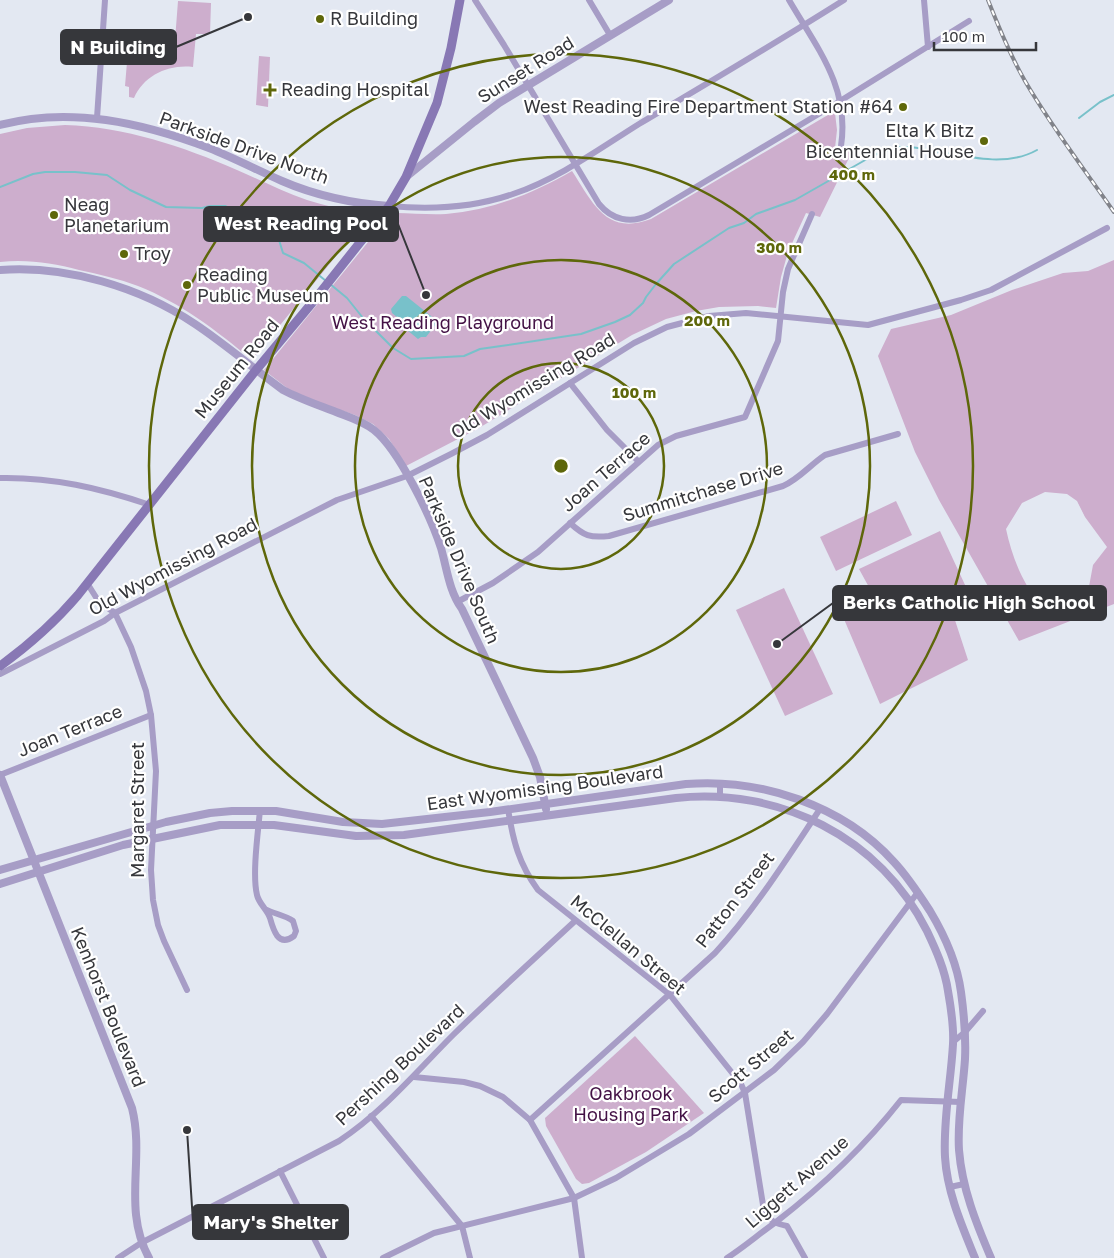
<svg xmlns="http://www.w3.org/2000/svg" width="1114" height="1258" font-family="'Golos Text',sans-serif">
  <style>
    .green { fill: #cdaecd; fill-rule: evenodd }
    .water { fill: #78c1ca }
    .lines { fill: none; stroke-linecap: round; stroke-linejoin: round }
    .stream { stroke: #78c1ca; stroke-width: 2 }
    .minor { stroke: #a79dc6; stroke-width: 6 }
    .tertiary { stroke: #a79dc6; stroke-width: 8 }
    .secondary { stroke: #8878b4; stroke-width: 9 }
    .rail-casing { stroke: #81838a; stroke-width: 4 }
    .rail { stroke: #fff; stroke-width: 2; stroke-dasharray: 5.5; stroke-linecap: butt }
    .ring { fill: none; stroke: #5e670a; stroke-width: 2.5 }
    .poi-dot { fill: #5e670a; stroke: #fff; stroke-width: 2 }
    .labels { text-anchor: middle; stroke-width: 4.5; stroke-linejoin: round; paint-order: stroke }
    .poi-label { font-size: 18px; fill: #36373b; stroke: #fff; text-anchor: start }
    .street-label { font-size: 18px; fill: #36373b; stroke: #fff }
    .park-label { font-size: 18px; fill: #431145; stroke: #fff }
    .centre { fill: #5e670a; stroke: #fff; stroke-width: 2.5 }
    .ring-label { font-size: 15px; text-anchor: middle; font-weight: bold; fill: #5e670a; stroke: #fff; stroke-width: 4.5; stroke-linejoin: round; paint-order: stroke }
    .leader { fill: none; stroke: #36373b; stroke-width: 2 }
    .callout-dot { fill: #36373b; stroke: #fff; stroke-width: 2 }
    .callout { fill: #36373b; stroke: #36373b; stroke-width: 2 }
    .callout-label { font-size: 19px; text-anchor: middle; font-weight: bold; fill: #fff }
  </style>
  <rect width="100%" height="100%" fill="#e3e8f2"/>
  <g class="green">
    <path d="M 178,1 L 211,3 L 210,34 L 196,34 L 193,67 C 169,64 144,75 134,98 L 129,97 L 129,87 L 125,86 L 129,38 L 175,40 Z"/>
    <path d="M 259,56 L 270,57 L 268,107 L 256,105 Z"/>
    <path d="M 833,112 L 835,113 L 837,130 L 835,148 L 851,150 L 849,158 L 820,217 L 806,213 L 788,252 L 781,277 L 776,308 L 758,306 L 719,307 L 696,311 L 666,319 L 632,335 L 479,428 L 406,466 L 389,439 L 373,424 L 355,415 L 296,395 L 264,370 L 390,215 L 396,213 C 412,213 429,215 446,214 C 492,210 532,194 572,171 C 593,203 606,236 651,219 Z"/>
    <path d="M 65,125 C 125,127 182,146 237,170 C 261,180 283,192 307,200 C 325,206 344,209 363,213 L 365,218 L 365,220 L 252,360 C 217,331 181,303 138,286 C 119,279 99,274 79,270 C 53,263 27,259 0,262 L 0,134 L 27,128 Z"/>
    <path d="M 1114,260 L 1114,604 L 1019,641 L 939,500 L 915,452 L 878,356 L 891,329 L 951,315 L 1012,290 L 1063,273 L 1088,271 ZM 1045,492 L 1067,494 L 1077,501 L 1085,517 L 1107,547 L 1093,565 L 1088,592 L 1061,604 L 1046,614 C 1025,587 1013,562 1006,529 L 1022,503 Z"/>
    <path d="M 896,501 L 912,535 L 836,571 L 820,537 Z"/>
    <path d="M 940,531 L 972,600 L 952,611 L 968,660 L 880,704 L 838,605 L 870,589 L 859,569 Z"/>
    <path d="M 784,588 L 833,694 L 785,716 L 736,610 Z"/>
    <path d="M 635,1036 L 704,1113 L 646,1152 L 589,1183 L 582,1184 L 576,1179 L 546,1126 L 545,1118 Z"/>
  </g>
  <path class="water" d="M 402,296 L 406,296 L 436,320 L 436,324 L 426,337 L 421,337 L 418,339 L 407,330 L 409,327 L 392,313 L 391,309 Z"/>
  <g class="lines">
    <g class="stream">
      <path d="M 1079,118 L 1100,102 L 1114,95"/>
      <path d="M 0,187 L 33,174 L 45,172 L 75,172 L 107,175 L 130,190 L 166,207 L 202,208 L 210,206 L 225,206 L 236,211 L 262,225 L 279,240 L 283,253 L 304,263 L 326,281"/>
      <path d="M 330,284 L 347,298 L 363,318 L 393,348 L 411,359 L 464,356 L 480,349 L 501,346 L 581,334 L 615,322 L 630,315 L 643,303 L 646,297 L 656,284 L 674,264 L 729,228 L 744,223 L 756,214 L 795,200 L 874,155 L 900,147 L 910,147 C 950,151 1000,171 1037,150"/>
    </g>
    <g class="minor">
      <path d="M 475,0 L 504,45 L 599,204 C 612,220 631,224 649,215 L 832,106 L 969,21"/>
      <path d="M 589,0 L 610,35"/>
      <path d="M 789,0 C 817,48 850,87 841,146"/>
      <path d="M 924,0 L 928,47"/>
      <path d="M 97,118 L 105,0"/>
      <path d="M 389,206 C 432,210 473,208 513,194 C 558,179 599,149 639,124 C 708,83 776,43 844,0"/>
      <path d="M 570,383 L 607,430 L 638,461"/>
      <path d="M 0,478 C 52,477 100,488 150,505"/>
      <path d="M 570,523 C 584,536 590,538 609,536 L 783,486 C 799,479 810,465 825,455 L 898,434"/>
      <path d="M 87,583 L 99,602 L 115,613 L 131,647 L 146,691 L 151,715 L 156,771 L 151,870 L 153,900 L 158,925 L 164,941 L 187,990"/>
      <path d="M 457,602 L 493,583 L 538,552 L 658,445 L 676,436 L 745,417 L 778,341 L 783,292 L 788,269 L 812,214"/>
      <path d="M 0,674 L 104,621 L 115,613 L 337,500 L 407,476 L 451,454 L 487,435 L 634,343 L 667,327 L 709,316 L 746,313 L 868,325 L 961,300 L 991,290 L 1107,228"/>
      <path d="M 0,775 L 151,715"/>
      <path d="M 720,796 L 720,783"/>
      <path d="M 508,809 C 513,841 519,864 538,890 L 670,995 L 741,1084 L 745,1093 L 764,1211 C 769,1221 777,1224 787,1226 L 805,1258"/>
      <path d="M 260,810 C 258,832 252,875 257,895 C 259,904 267,909 270,918 C 273,929 278,948 294,936 L 296,931 L 293,921 C 285,915 274,914 265,909"/>
      <path d="M 953,1042 L 965,1032 L 983,1011"/>
      <path d="M 414,1077 L 464,1082 L 480,1086 L 503,1097 L 530,1120 L 574,1198 L 582,1258"/>
      <path d="M 371,1116 L 462,1226 L 470,1258"/>
      <path d="M 530,1120 L 715,953 C 754,911 788,857 820,809"/>
      <path d="M 280,1171 L 324,1258"/>
      <path d="M 950,1187 L 964,1184"/>
      <path d="M 118,1258 L 141,1243 L 339,1141 C 383,1112 417,1071 453,1035 C 493,996 534,959 575,921"/>
      <path d="M 383,1258 L 434,1233 L 574,1198 L 616,1178 L 689,1134 L 774,1070 L 803,1042 L 827,1014 L 918,892"/>
      <path d="M 727,1258 C 744,1247 759,1234 776,1222 C 824,1185 864,1147 901,1100 L 961,1102"/>
    </g>
    <g class="tertiary">
      <path d="M 0,125 C 70,106 143,123 209,148 C 234,158 257,170 282,181 C 314,195 354,204 389,206"/>
      <path d="M 406,177 L 474,122 L 499,103 L 669,0"/>
      <path d="M 0,270 C 66,265 140,287 195,324 C 225,344 254,369 283,390 C 300,399 318,405 336,412 C 349,417 363,421 374,430 C 399,450 431,517 441,548 C 447,569 449,591 462,609 L 533,758 L 540,777 L 546,809"/>
      <path d="M 0,775 L 132,1108 C 145,1160 122,1208 149,1258"/>
      <path d="M 0,870 L 166,822 L 210,813 L 232,811 L 276,811 L 343,822 L 382,824 L 490,812 L 686,784 C 760,778 843,805 894,862 C 908,877 919,894 930,911 C 945,936 957,962 961,992 C 964,1014 966,1037 965,1059 C 963,1090 957,1119 959,1150 C 962,1188 976,1223 991,1258"/>
      <path d="M 0,884 L 123,845 L 220,825 L 274,825 L 356,836 L 404,835 L 676,798 C 779,787 880,837 927,931 C 936,950 945,970 948,991 C 951,1008 954,1027 953,1044 C 951,1081 943,1119 945,1157 C 947,1192 962,1226 975,1258"/>
    </g>
    <path class="secondary" d="M 0,666 C 29,645 55,622 78,595 L 256,370 L 312,303 L 389,206 L 406,177 L 437,103 L 451,48 L 460,0"/>
    <g class="rail-casing">
      <path id="rail" d="M 988,0 C 999,28 1010,55 1025,81 C 1051,126 1084,169 1114,212"/>
    </g>
    <use href="#rail" class="rail"/>
  </g>
  <g class="ring">
    <circle cx="561" cy="466" r="103"/>
    <circle cx="561" cy="466" r="206"/>
    <circle cx="561" cy="466" r="309"/>
    <circle cx="561" cy="466" r="412"/>
  </g>
  <g class="poi-dot">
    <circle cx="320" cy="19" r="5"/>
    <path d="M267.5 82.5h5v5h5v5h-5v5h-5v-5h-5v-5h5z"/>
    <circle cx="903" cy="107" r="5"/>
    <circle cx="984" cy="141" r="5"/>
    <circle cx="54" cy="215" r="5"/>
    <circle cx="124" cy="254" r="5"/>
    <circle cx="187" cy="285" r="5"/>
  </g>
  <g class="labels">
    <g class="poi-label">
      <text x="330" y="25">R Building</text>
      <text x="281" y="96">Reading Hospital</text>
      <text x="893" y="113" text-anchor="end">West Reading Fire Department Station #64</text>
      <text x="974" y="137" text-anchor="end">Elta K Bitz<tspan x="974" dy="21">Bicentennial House</tspan></text>
      <text x="64" y="211">Neag<tspan x="64" dy="21">Planetarium</tspan></text>
      <text x="134" y="260">Troy</text>
      <text x="197" y="281">Reading<tspan x="197" dy="21">Public Museum</tspan></text>
    </g>
    <g class="street-label">
      <text transform="translate(526 70) rotate(-32)" y="6">Sunset Road</text>
      <text transform="translate(244 148) rotate(20)" y="6">Parkside Drive North</text>
      <text transform="translate(237 369) rotate(-51)" y="6">Museum Road</text>
      <text transform="translate(533 386) rotate(-31)" y="6">Old Wyomissing Road</text>
      <text transform="translate(606 472) rotate(-41)" y="6">Joan Terrace</text>
      <text transform="translate(703 492) rotate(-17)" y="6">Summitchase Drive</text>
      <text transform="translate(459 560) rotate(67)" y="6">Parkside Drive South</text>
      <text transform="translate(173 567) rotate(-28)" y="6">Old Wyomissing Road</text>
      <text transform="translate(70 731) rotate(-22)" y="6">Joan Terrace</text>
      <text transform="translate(545 788) rotate(-8)" y="6">East Wyomissing Boulevard</text>
      <text transform="translate(138 810) rotate(-90)" y="6">Margaret Street</text>
      <text transform="translate(735 900) rotate(-52)" y="6">Patton Street</text>
      <text transform="translate(628 945) rotate(40)" y="6">McClellan Street</text>
      <text transform="translate(108 1007) rotate(68)" y="6">Kenhorst Boulevard</text>
      <text transform="translate(400 1065) rotate(-43)" y="6">Pershing Boulevard</text>
      <text transform="translate(751 1066) rotate(-40)" y="6">Scott Street</text>
      <text transform="translate(797 1182) rotate(-41)" y="6">Liggett Avenue</text>
    </g>
    <g class="park-label">
      <text x="443" y="329">West Reading Playground</text>
      <text x="631" y="1100">Oakbrook<tspan x="631" dy="21">Housing Park</tspan></text>
    </g>
  </g>
  <circle cx="561" cy="466" r="8" class="centre"/>
  <g class="ring-label">
    <text x="852" y="180">400 m</text>
    <text x="779" y="253">300 m</text>
    <text x="707" y="326">200 m</text>
    <text x="634" y="398">100 m</text>
  </g>
  <path class="leader" d="M248 17L176 47M426 295L398 224M777 644L833 603M187 1130L193 1222"/>
  <g class="callout-dot">
    <circle cx="248" cy="17" r="5"/>
    <circle cx="426" cy="295" r="5"/>
    <circle cx="777" cy="644" r="5"/>
    <circle cx="187" cy="1130" r="5"/>
  </g>
  <g class="callout">
    <rect x="61" y="30" width="115" height="34" rx="5"/>
    <rect x="204" y="207" width="194" height="34" rx="5"/>
    <rect x="833" y="586" width="273" height="34" rx="5"/>
    <rect x="193" y="1205" width="155" height="34" rx="5"/>
  </g>
  <g class="callout-label">
    <text x="118" y="54">N Building</text>
    <text x="301" y="230">West Reading Pool</text>
    <text x="969" y="609">Berks Catholic High School</text>
    <text x="271" y="1229">Mary's Shelter</text>
  </g>
  <path d="M934 42v8h102v-8" fill="none" stroke="#36373b" stroke-width="2.5"/>
  <text x="942" y="42" font-size="15" fill="#36373b" stroke="#ffffff" stroke-width="4" paint-order="stroke">100 m</text>
</svg>
